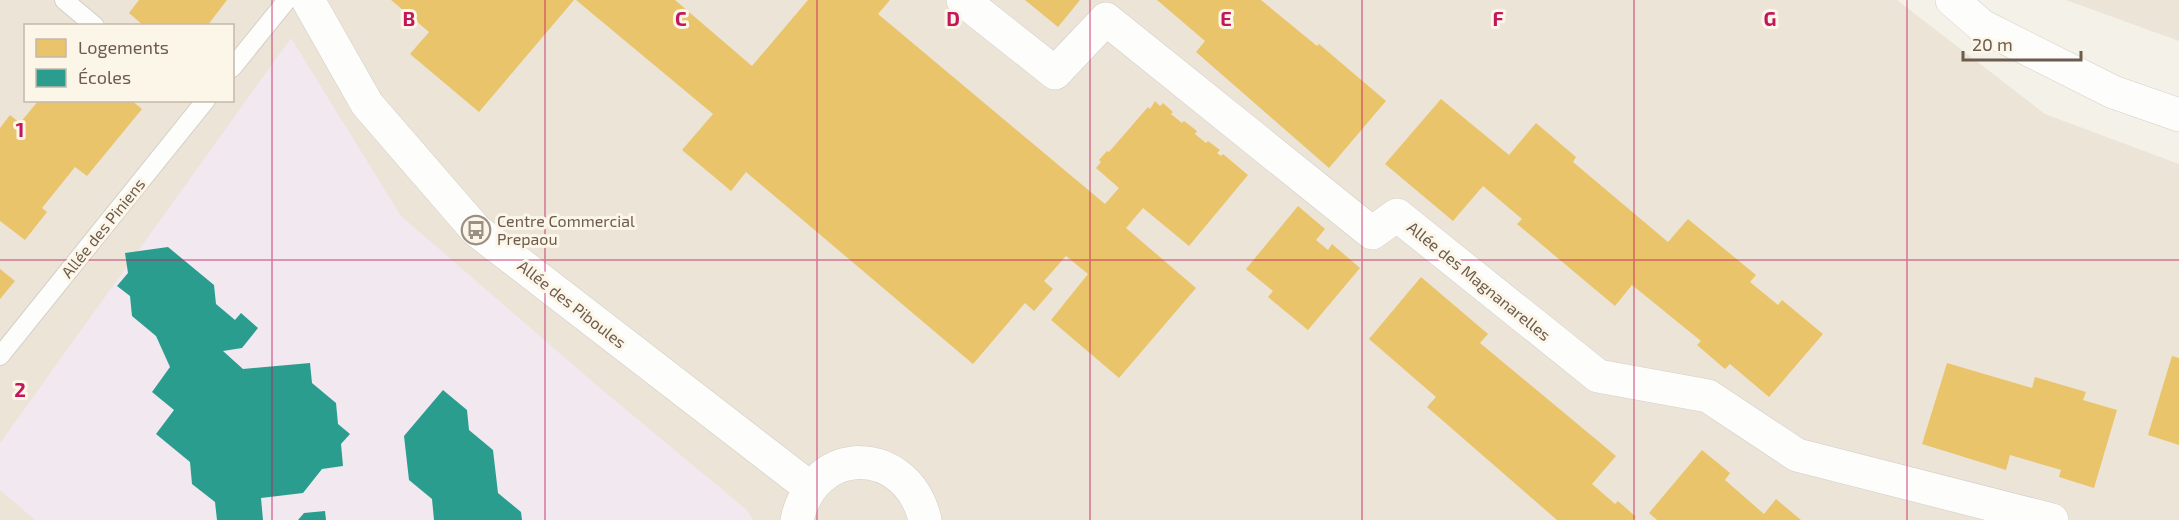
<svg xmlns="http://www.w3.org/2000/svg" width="2179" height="520" font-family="'Exo 2',sans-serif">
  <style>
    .residential { fill: #ece4d7; fill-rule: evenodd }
    .education { fill: #f1e8f0 }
    .homes { fill: #e9c46a }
    .schools { fill: #2a9d8f }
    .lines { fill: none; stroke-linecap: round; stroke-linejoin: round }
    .lane-casing { stroke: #d3cec7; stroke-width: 20 }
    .street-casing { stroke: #d3cec7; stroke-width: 34 }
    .secondary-casing { stroke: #d4cec7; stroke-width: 34 }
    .lane { stroke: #fdfdfc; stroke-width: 18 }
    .street { stroke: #fdfdfc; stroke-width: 33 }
    .secondary { stroke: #fdfdfc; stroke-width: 33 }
    .grid { fill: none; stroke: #c2185b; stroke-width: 1.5; stroke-opacity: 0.55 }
    .labels { text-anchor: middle; stroke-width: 6; stroke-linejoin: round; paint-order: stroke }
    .poi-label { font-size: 16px; fill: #6d5c4d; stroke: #fcf6e9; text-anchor: start }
    .street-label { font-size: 16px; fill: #6d5c4d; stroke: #fcf6e9 }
    .grid-label { font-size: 20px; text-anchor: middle; font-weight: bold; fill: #c2185b; stroke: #fcf6e9; stroke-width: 6; stroke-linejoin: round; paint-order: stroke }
  </style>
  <rect width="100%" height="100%" fill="#f4f1e9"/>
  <g class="residential">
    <path d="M 0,0 L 1897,0 L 2045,114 L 2179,164 L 2179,520 L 0,520 ZM 26,26 L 232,26 L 232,100 L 26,100 Z"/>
    <path d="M 2066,0 L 2179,0 L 2179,41 Z"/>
  </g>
  <path class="education" d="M 291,38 L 401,216 L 600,388 L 747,510 L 753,520 L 35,520 L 0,490 L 0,443 Z"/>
  <g class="homes">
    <path d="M 139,0 L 227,0 L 207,26 L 144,26 L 129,13 Z"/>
    <path d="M 391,0 L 574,0 L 479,112 L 410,54 L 429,32 Z"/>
    <path d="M 576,0 L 675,0 L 752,66 L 808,0 L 890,0 L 878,14 L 1105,204 L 1119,188 L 1096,168 L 1101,162 L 1099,160 L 1107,151 L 1109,152 L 1148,107 L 1150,109 L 1155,101 L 1160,106 L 1163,103 L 1173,112 L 1171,114 L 1182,123 L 1184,121 L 1197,131 L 1195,134 L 1206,143 L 1208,141 L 1220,150 L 1217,153 L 1221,156 L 1223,154 L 1248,175 L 1189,246 L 1143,208 L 1126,228 L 1196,288 L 1119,378 L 1051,320 L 1088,274 L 1066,256 L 1044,281 L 1053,289 L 1034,311 L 1025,303 L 973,364 L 746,172 L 731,191 L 682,150 L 713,114 Z"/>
    <path d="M 1025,0 L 1080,0 L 1058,27 Z"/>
    <path d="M 1157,0 L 1261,0 L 1317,46 L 1319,44 L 1386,101 L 1329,168 L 1196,52 L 1205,41 Z"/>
    <path d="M 1441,99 L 1509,155 L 1536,123 L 1576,157 L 1573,162 L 1668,242 L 1688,219 L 1756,275 L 1750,282 L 1778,305 L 1782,300 L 1823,334 L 1769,397 L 1730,364 L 1725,369 L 1697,345 L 1701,341 L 1632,285 L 1615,306 L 1517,224 L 1522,219 L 1483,186 L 1453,221 L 1385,164 Z"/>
    <path d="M 39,100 L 131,100 L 142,109 L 87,176 L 75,167 L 42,208 L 47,212 L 25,240 L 0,221 L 0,128 L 10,115 L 20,123 Z"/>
    <path d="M 1298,206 L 1325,229 L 1316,240 L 1328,250 L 1332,244 L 1360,268 L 1308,330 L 1268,297 L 1273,291 L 1246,269 Z"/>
    <path d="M 0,269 L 15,281 L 0,299 Z"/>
    <path d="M 1421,277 L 1488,334 L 1480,343 L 1616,456 L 1592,484 L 1615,504 L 1618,501 L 1636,517 L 1633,520 L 1557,520 L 1427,407 L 1436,397 L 1369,339 Z"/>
    <path d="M 2172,356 L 2179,358 L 2179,445 L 2148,435 Z"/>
    <path d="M 1947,363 L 2032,388 L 2035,377 L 2086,392 L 2083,400 L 2117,410 L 2094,488 L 2059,477 L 2061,470 L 2010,455 L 2006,470 L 1922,444 Z"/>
    <path d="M 1702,450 L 1730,473 L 1725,480 L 1764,514 L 1776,499 L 1801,520 L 1657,520 L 1649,513 Z"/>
  </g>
  <g class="schools">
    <path d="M 168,247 L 214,285 L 216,304 L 235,320 L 241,313 L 258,328 L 242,348 L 223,351 L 243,369 L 310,363 L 312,383 L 336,403 L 338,424 L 350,434 L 341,444 L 343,466 L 322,469 L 303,493 L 261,498 L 263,520 L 217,520 L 215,502 L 192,484 L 190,462 L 156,434 L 174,410 L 152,392 L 170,367 L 156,336 L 132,316 L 130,296 L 117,286 L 128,273 L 125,253 Z"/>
    <path d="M 443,390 L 467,410 L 469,430 L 493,450 L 498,493 L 521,512 L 522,520 L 434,520 L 432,499 L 409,480 L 404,436 Z"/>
    <path d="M 325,511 L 326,520 L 298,520 L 304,513 Z"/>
  </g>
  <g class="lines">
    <g class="lane-casing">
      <g id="lane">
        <path d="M 64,0 L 95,26"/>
        <path d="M 232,68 L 287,0"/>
        <path d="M 0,356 L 206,100"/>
      </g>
    </g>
    <g class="street-casing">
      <g id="street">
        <path d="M 308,0 L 367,104 L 476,230 L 809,487"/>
        <path d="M 963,0 L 1055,73 L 1106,19 L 1372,233 L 1397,215 L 1598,376 L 1708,396 L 1797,455 L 2052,520"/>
        <path d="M 797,520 C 814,443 907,444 925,520"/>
      </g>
    </g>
    <g class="secondary-casing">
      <path id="secondary" d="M 1952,0 L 1982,26 L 2113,92 L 2179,115"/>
    </g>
    <use href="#lane" class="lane"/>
    <use href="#street" class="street"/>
    <use href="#secondary" class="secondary"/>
  </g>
  <path class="grid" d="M 272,0 L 272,520M 545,0 L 545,520M 817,0 L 817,520M 1090,0 L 1090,520M 1362,0 L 1362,520M 1634,0 L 1634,520M 1907,0 L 1907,520M 0,260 L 2179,260"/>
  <defs>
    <g id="bus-ring" transform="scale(1.5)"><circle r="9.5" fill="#fcf6e9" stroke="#9c9084" stroke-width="1.5"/><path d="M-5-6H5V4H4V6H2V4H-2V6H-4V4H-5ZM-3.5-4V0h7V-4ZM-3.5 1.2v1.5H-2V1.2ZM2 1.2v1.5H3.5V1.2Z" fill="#9c9084"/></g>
  </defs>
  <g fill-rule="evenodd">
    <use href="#bus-ring" x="476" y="230"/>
  </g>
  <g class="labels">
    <g class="poi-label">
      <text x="497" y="227">Centre Commercial<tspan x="497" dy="18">Prepaou</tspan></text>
    </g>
    <g class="street-label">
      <text transform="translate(103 228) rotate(-51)" y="6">Allée des Piniens</text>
      <text transform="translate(1479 281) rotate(39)" y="6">Allée des Magnanarelles</text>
      <text transform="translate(572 304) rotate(38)" y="6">Allée des Piboules</text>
    </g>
  </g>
  <g class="grid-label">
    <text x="409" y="26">B</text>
    <text x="681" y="26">C</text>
    <text x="953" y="26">D</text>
    <text x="1226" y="26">E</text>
    <text x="1498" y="26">F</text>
    <text x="1770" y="26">G</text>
    <text x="20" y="137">1</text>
    <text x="20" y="397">2</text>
  </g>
  <rect x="24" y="24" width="210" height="78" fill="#fcf6e9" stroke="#c3b8ab" stroke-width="1.5"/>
  <rect x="36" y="39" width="30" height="18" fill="#e9c46a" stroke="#c3b8ab" stroke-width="1.5"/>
  <text x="78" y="54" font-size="18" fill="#6d5c4d">Logements</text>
  <rect x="36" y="69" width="30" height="18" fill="#2a9d8f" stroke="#c3b8ab" stroke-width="1.5"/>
  <text x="78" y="84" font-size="18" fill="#6d5c4d">Écoles</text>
  <path d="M1963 51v9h118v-9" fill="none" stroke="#6d5c4d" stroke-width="3"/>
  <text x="1972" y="51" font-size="18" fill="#6d5c4d" stroke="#fcf6e9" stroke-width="4.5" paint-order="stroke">20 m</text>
</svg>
